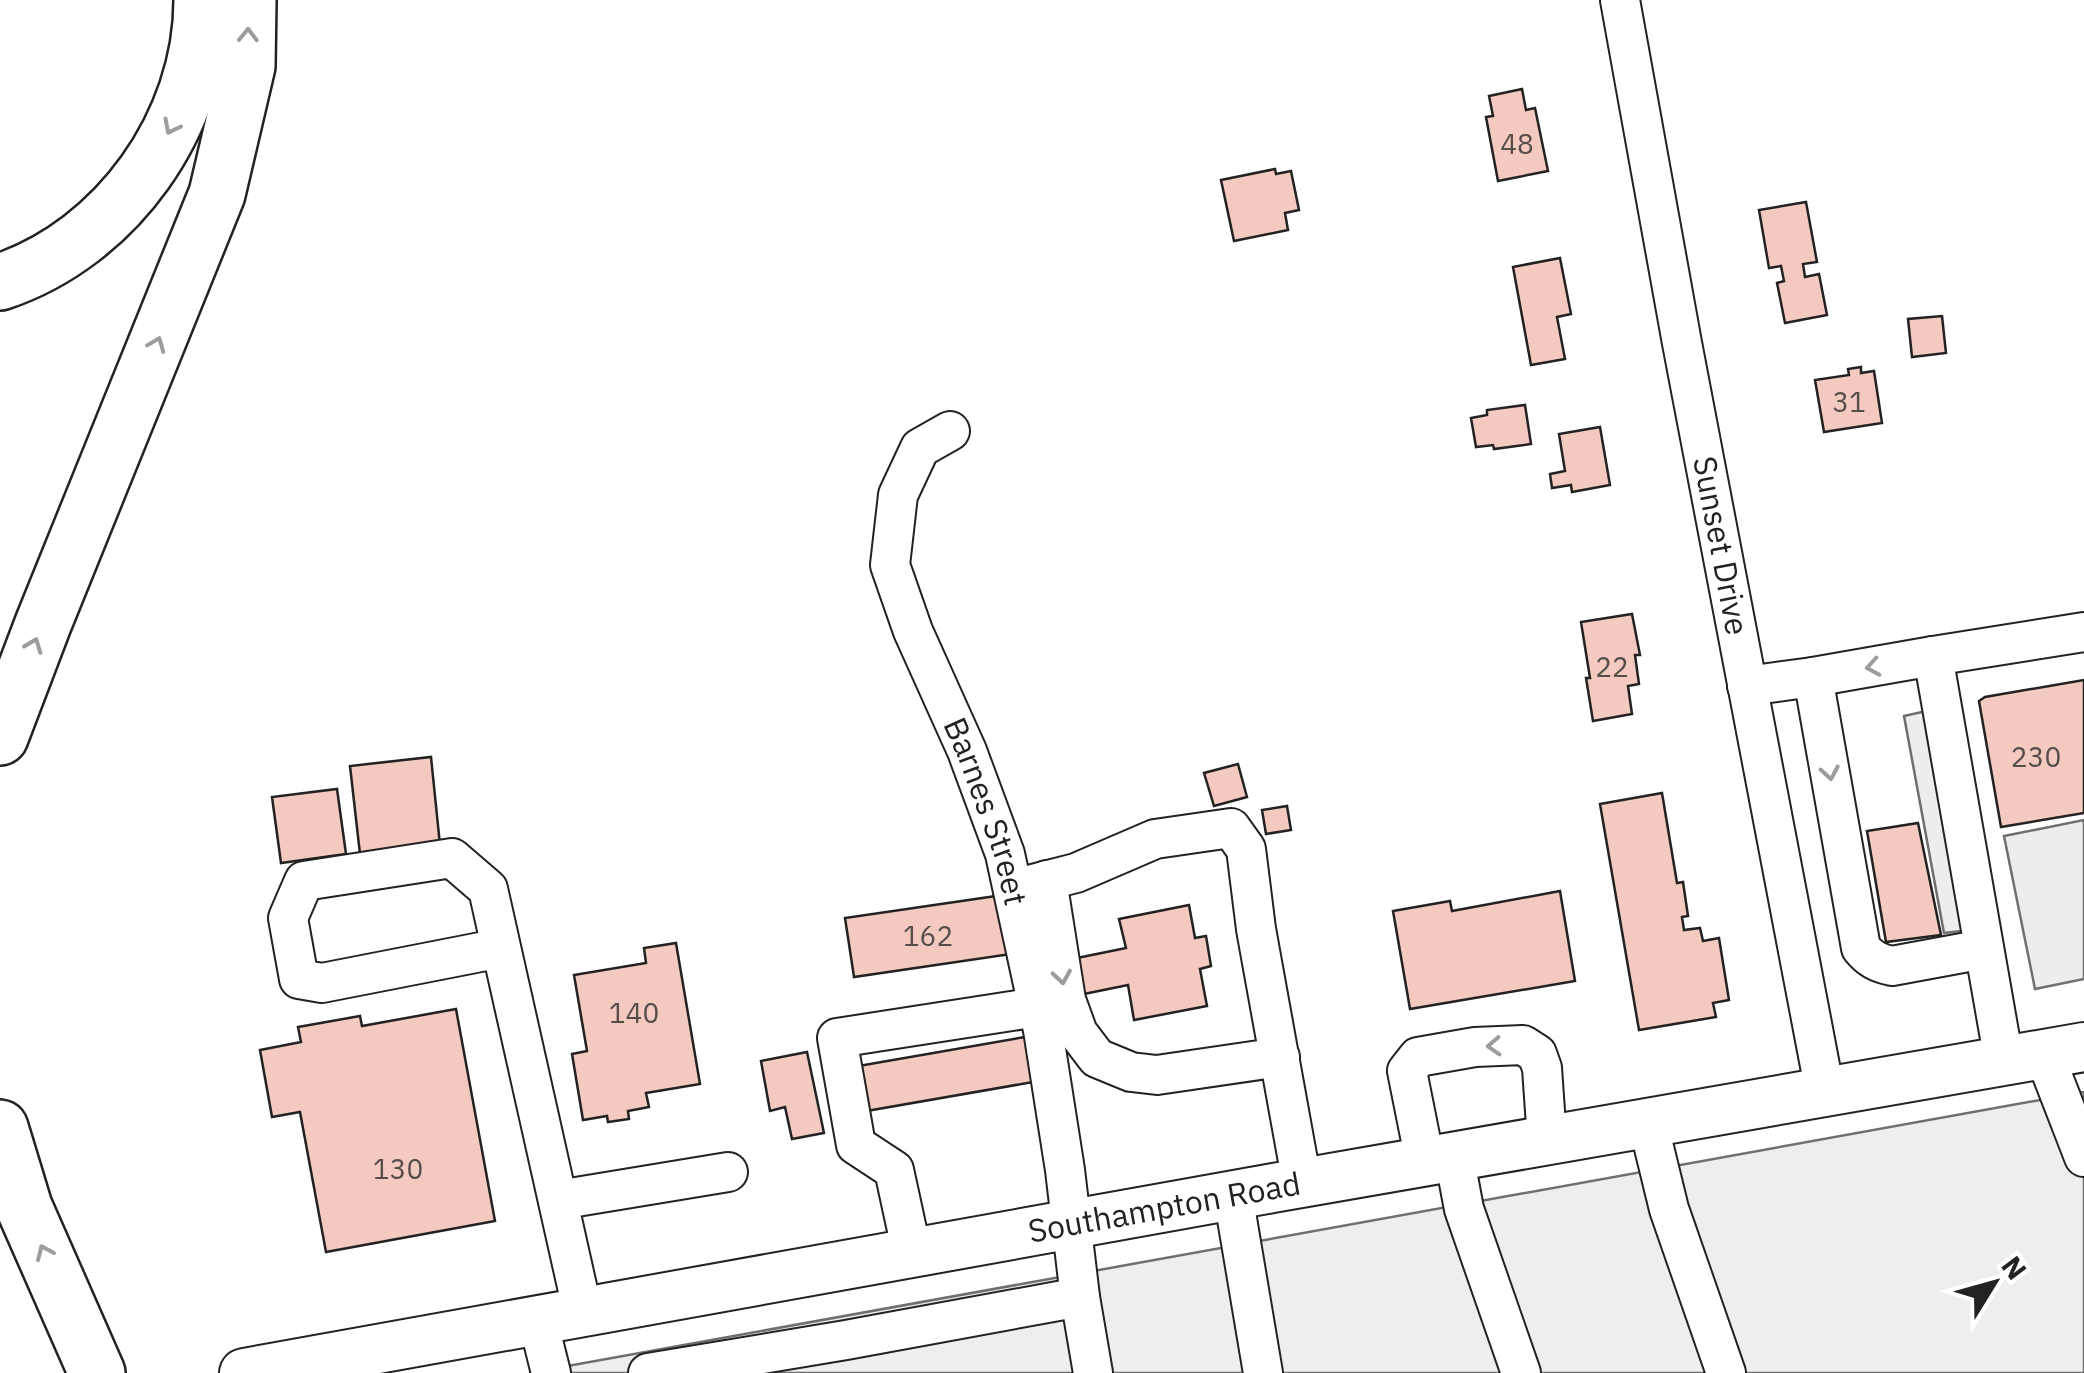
<svg xmlns="http://www.w3.org/2000/svg" width="2084" height="1373" font-family="'IBM Plex Sans',sans-serif">
  <style>
    .green { fill: #eee; stroke: #6f6f6f; stroke-width: 2.5 }
    .parking { fill: #ededed; stroke: #6f6f6f; stroke-width: 2.5 }
    .building { fill: #f3c9c0; stroke: #222; stroke-width: 2.5 }
    .lines { fill: none; stroke-linecap: round; stroke-linejoin: round }
    .minor-casing { stroke: #222; stroke-width: 42 }
    .major-casing { stroke: #222; stroke-width: 52 }
    .highway-casing { stroke: #222; stroke-width: 60 }
    .minor { stroke: #fff; stroke-width: 38 }
    .major { stroke: #fff; stroke-width: 48 }
    .highway { stroke: #fff; stroke-width: 55 }
    .oneway { stroke: #9c9c9c }
    .labels { text-anchor: middle; stroke-width: 8; stroke-linejoin: round; paint-order: stroke }
    .number-label { font-size: 28px; fill: #564c4a }
    .street-label { font-size: 32px; fill: #222; stroke: #fff }
  </style>
  <rect width="100%" height="100%" fill="#fff"/>
  <path class="green" d="M 2084,1092 L 2084,1373 L 529,1373 Z"/>
  <g class="parking">
    <path d="M 1931,710 L 1970,930 L 1944,933 L 1904,716 Z"/>
    <path d="M 2084,820 L 2084,979 L 2035,989 L 2004,836 Z"/>
  </g>
  <g class="building">
    <path d="M 1522,89 L 1526,110 L 1535,108 L 1548,171 L 1498,181 L 1486,117 L 1493,116 L 1489,96 Z"/>
    <path d="M 1275,169 L 1276,174 L 1291,171 L 1299,210 L 1285,213 L 1288,230 L 1234,241 L 1221,180 Z"/>
    <path d="M 1806,202 L 1817,262 L 1803,264 L 1805,277 L 1819,274 L 1827,315 L 1785,323 L 1777,283 L 1784,281 L 1781,266 L 1769,268 L 1759,210 Z"/>
    <path d="M 1560,258 L 1571,314 L 1557,317 L 1565,359 L 1531,365 L 1513,267 Z"/>
    <path d="M 1942,316 L 1946,353 L 1912,357 L 1908,319 Z"/>
    <path d="M 1861,367 L 1861,373 L 1874,371 L 1882,423 L 1824,432 L 1815,380 L 1849,375 L 1848,369 Z"/>
    <path d="M 1525,405 L 1531,444 L 1494,449 L 1493,445 L 1476,447 L 1471,418 L 1487,415 L 1487,410 Z"/>
    <path d="M 1600,427 L 1610,485 L 1572,492 L 1571,485 L 1552,488 L 1550,474 L 1565,471 L 1559,434 Z"/>
    <path d="M 1632,614 L 1640,655 L 1635,655 L 1639,684 L 1628,686 L 1632,714 L 1593,721 L 1586,678 L 1590,678 L 1581,622 Z"/>
    <path d="M 2084,680 L 2084,813 L 2001,827 L 1979,701 L 1985,697 Z"/>
    <path d="M 431,757 L 440,845 L 360,854 L 350,766 Z"/>
    <path d="M 1238,764 L 1247,797 L 1214,806 L 1204,773 Z"/>
    <path d="M 337,789 L 346,854 L 281,863 L 272,797 Z"/>
    <path d="M 1662,793 L 1677,883 L 1683,882 L 1688,916 L 1682,917 L 1684,930 L 1700,928 L 1703,941 L 1719,938 L 1729,1000 L 1713,1003 L 1716,1017 L 1639,1030 L 1600,804 Z"/>
    <path d="M 1287,806 L 1291,830 L 1266,834 L 1262,810 Z"/>
    <path d="M 1918,823 L 1941,935 L 1886,942 L 1867,831 Z"/>
    <path d="M 1560,891 L 1575,981 L 1410,1009 L 1393,911 L 1450,901 L 1452,911 Z"/>
    <path d="M 1003,895 L 1011,954 L 854,977 L 845,918 Z"/>
    <path d="M 1189,905 L 1195,938 L 1206,936 L 1211,966 L 1200,969 L 1207,1006 L 1134,1020 L 1128,985 L 1084,994 L 1077,958 L 1126,948 L 1119,919 Z"/>
    <path d="M 676,943 L 700,1084 L 646,1093 L 649,1107 L 628,1111 L 629,1119 L 608,1122 L 607,1116 L 583,1120 L 572,1054 L 587,1051 L 574,975 L 646,963 L 644,948 Z"/>
    <path d="M 456,1009 L 495,1221 L 326,1252 L 300,1112 L 272,1117 L 260,1050 L 301,1042 L 298,1027 L 360,1016 L 362,1026 Z"/>
    <path d="M 1025,1037 L 1033,1082 L 855,1113 L 847,1068 Z"/>
    <path d="M 807,1052 L 824,1133 L 792,1139 L 785,1107 L 770,1111 L 761,1061 Z"/>
  </g>
  <g class="lines">
    <g class="minor-casing">
      <g id="minor">
        <path id="s1" d="M 1620,0 L 1682,343 L 1825,1092"/>
        <path id="s2" d="M 950,431 L 920,448 L 898,495 L 890,565 L 913,631 L 967,751 L 1005,854 L 1043,1030 L 1065,1170 L 1080,1297 L 1093,1373"/>
        <path d="M 1813,677 L 1861,948 C 1870,959 1878,963 1892,966 L 1984,949"/>
        <path d="M 1747,686 L 1813,677 L 1933,656"/>
        <path d="M 1047,880 L 1066,1000 L 1078,1033 L 1097,1058 L 1131,1072 L 1157,1075 L 1280,1057"/>
        <path d="M 1013,889 L 1076,873 L 1155,839 L 1231,828 L 1246,849 L 1256,929 L 1302,1183"/>
        <path d="M 501,948 L 322,983 L 299,979 L 288,918 L 304,881 L 452,858 L 488,889 L 583,1313"/>
        <path d="M 2044,1054 L 2084,1157"/>
        <path d="M 2004,1061 L 1933,656 L 2084,632"/>
        <path d="M 1648,1123 L 1669,1209 L 1726,1373"/>
        <path d="M 1454,1156 L 1464,1209 L 1521,1373"/>
        <path d="M 1425,1161 L 1407,1071 L 1418,1057 L 1475,1047 L 1523,1045 L 1537,1054 L 1542,1068 L 1547,1140"/>
        <path d="M 1233,1195 L 1263,1373"/>
        <path d="M 558,1200 L 728,1172"/>
        <path d="M 912,1253 L 894,1170 L 856,1145 L 837,1038 L 1038,1007"/>
        <path d="M 538,1321 L 551,1373"/>
        <path d="M 648,1373 L 846,1340 L 1080,1297"/>
      </g>
    </g>
    <g class="major-casing">
      <g id="major">
        <path id="s3" d="M 244,1373 L 1273,1188 L 2084,1047"/>
      </g>
    </g>
    <g class="highway-casing">
      <g id="highway">
        <path d="M 0,282 C 117,243 202,123 202,0"/>
        <path d="M 0,737 L 43,624 L 217,194 L 247,66 L 248,0"/>
        <path d="M 0,1128 L 24,1207 L 97,1373"/>
      </g>
    </g>
    <use href="#minor" class="minor"/>
    <use href="#major" class="major"/>
    <use href="#highway" class="highway"/>
  </g>
  <defs><path id="oneway-chevron" d="M-2-3.5L2.5 0L-2 3.5" fill="none" stroke-width="1.6" stroke-linecap="round" stroke-linejoin="round" transform="scale(2.5)"/></defs>
  <g class="oneway">
    <use href="#oneway-chevron" transform="translate(248 35) rotate(-89)"/>
    <use href="#oneway-chevron" transform="translate(171 127) rotate(117)"/>
    <use href="#oneway-chevron" transform="translate(157 344) rotate(-68)"/>
    <use href="#oneway-chevron" transform="translate(34 645) rotate(-69)"/>
    <use href="#oneway-chevron" transform="translate(1873 667) rotate(170)"/>
    <use href="#oneway-chevron" transform="translate(1830 773) rotate(80)"/>
    <use href="#oneway-chevron" transform="translate(1062 977) rotate(81)"/>
    <use href="#oneway-chevron" transform="translate(1494 1046) rotate(177)"/>
    <use href="#oneway-chevron" transform="translate(44 1252) rotate(-114)"/>
  </g>
  <g class="labels">
    <g class="number-label">
      <text x="1517" y="154">48</text>
      <text x="1849" y="412">31</text>
      <text x="1612" y="677">22</text>
      <text x="2036" y="767">230</text>
      <text x="928" y="946">162</text>
      <text x="634" y="1023">140</text>
      <text x="398" y="1179">130</text>
    </g>
    <g class="street-label">
      <text dy="11" stroke="none"><textPath href="#s1" startOffset="555">Sunset Drive</textPath></text>
      <text dy="11" stroke="none"><textPath href="#s2" startOffset="422">Barnes Street</textPath></text>
      <text dy="11" stroke="none"><textPath href="#s3" startOffset="935">Southampton Road</textPath></text>
    </g>
  </g>
  <g transform="translate(1994 1283) rotate(53)" stroke="#ffffff" stroke-width="8" paint-order="stroke">
  <path d="M0-8L18 38L0 25L-18 38Z" fill="#222222"/>
  <text y="-15" font-size="28" font-weight="bold" text-anchor="middle" fill="#222222">N</text>
  </g>
</svg>
